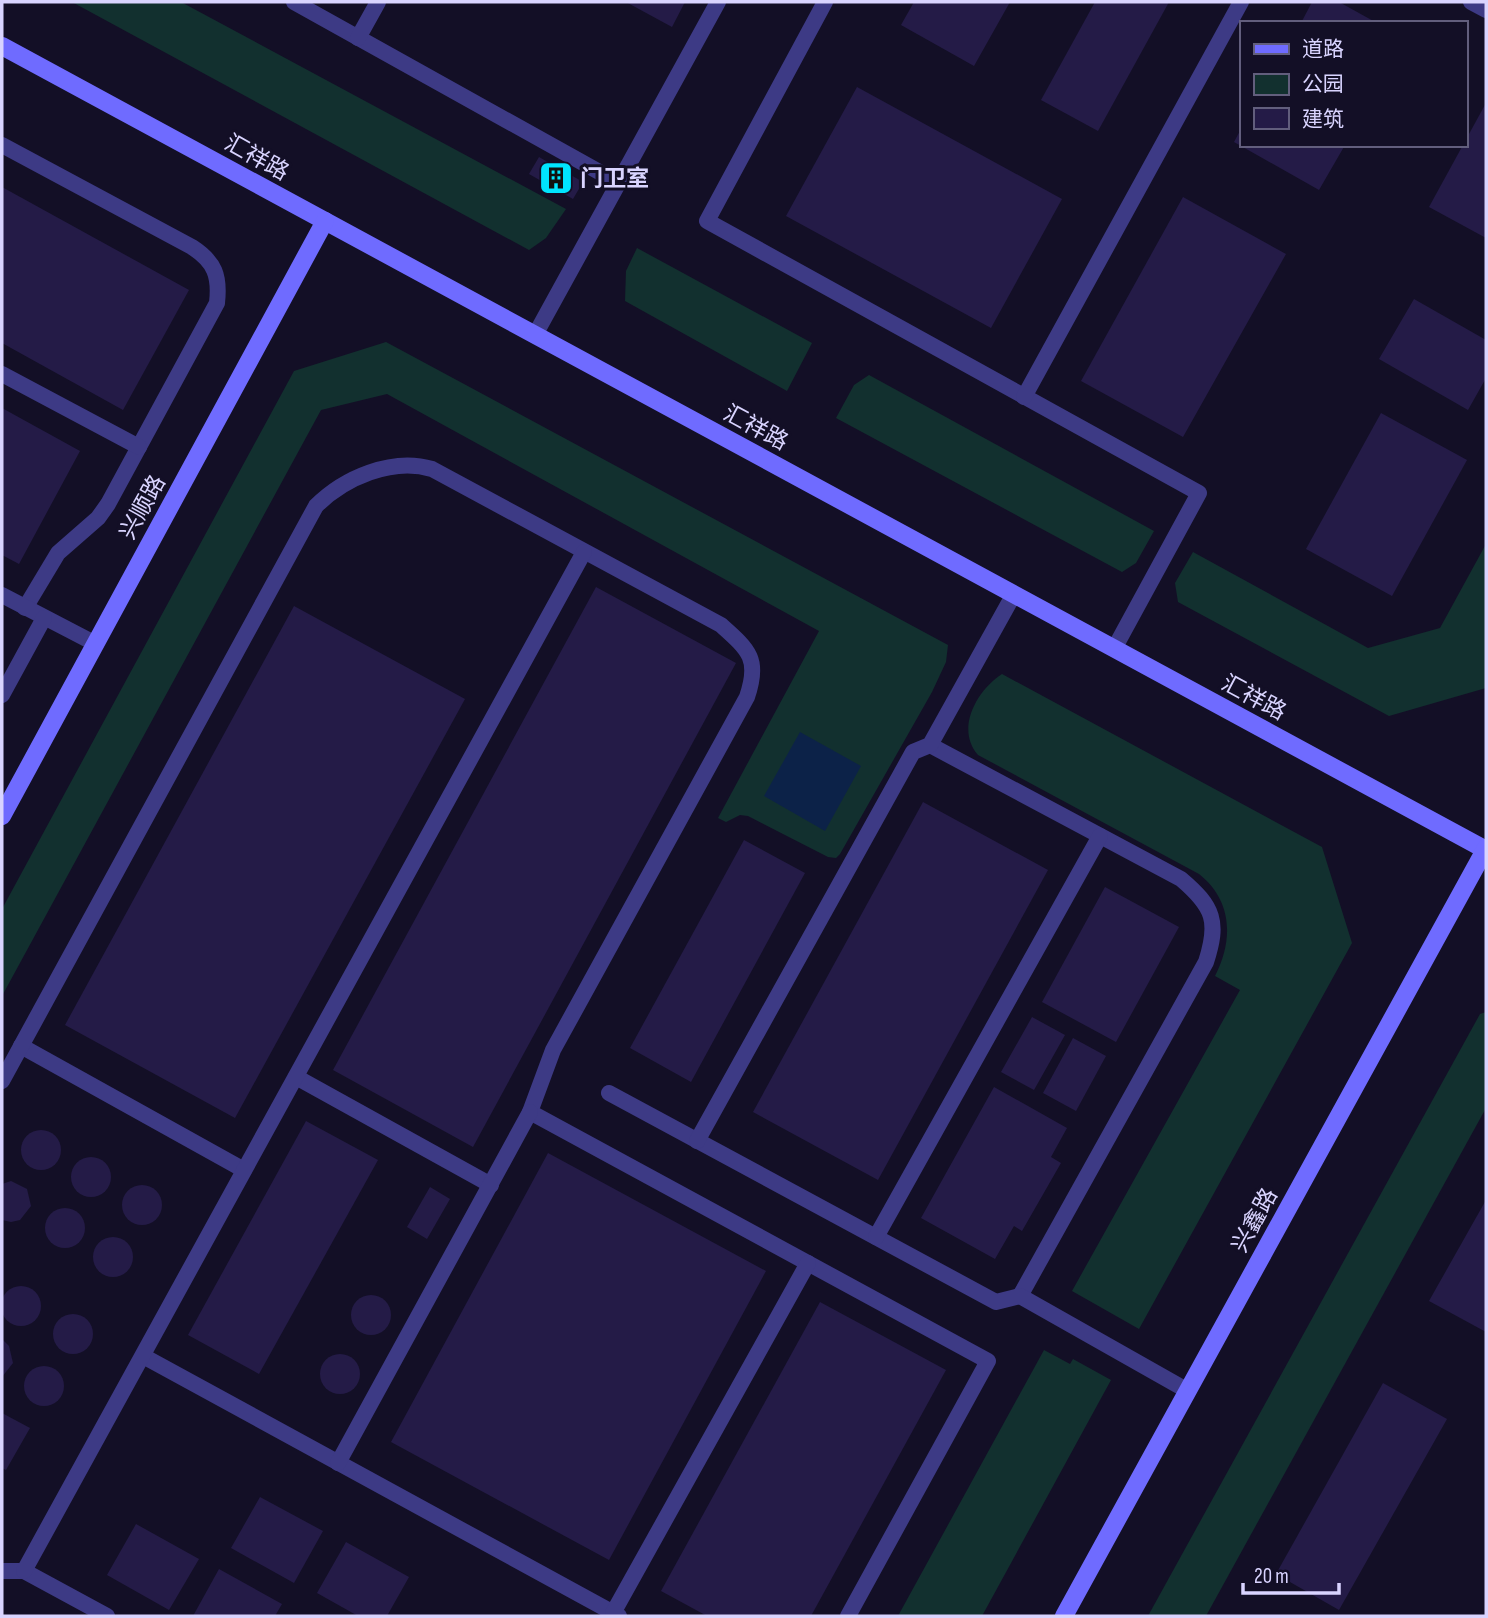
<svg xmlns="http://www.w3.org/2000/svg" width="1488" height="1618" font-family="'Sofia Sans Condensed','Noto Sans SC',sans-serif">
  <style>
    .green { fill: #12302f }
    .water { fill: #0c2248 }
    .building { fill: #241b47 }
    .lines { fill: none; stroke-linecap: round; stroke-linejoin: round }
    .lane { stroke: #3d3a85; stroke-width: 16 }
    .secondary { stroke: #6f6bff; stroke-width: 18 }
    .labels { text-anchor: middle; stroke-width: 6; stroke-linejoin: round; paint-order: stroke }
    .street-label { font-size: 23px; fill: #d9d4ff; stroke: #130f26 }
    .poi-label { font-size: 23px; font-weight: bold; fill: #d9d4ff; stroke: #130f26; text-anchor: start }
  </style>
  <rect width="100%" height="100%" fill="#130f26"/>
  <g class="green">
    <path d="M 72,2 L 181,2 L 566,209 L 546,238 L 529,250 Z"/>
    <path d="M 637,248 L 812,343 L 787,391 L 625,301 L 626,271 Z"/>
    <path d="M 386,342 L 948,645 L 946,662 L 932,692 L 840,854 L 836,858 L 828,857 L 748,816 L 740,815 L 726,822 L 718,818 L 819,631 L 387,394 L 321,410 L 2,996 L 2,909 L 294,371 Z"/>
    <path d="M 869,375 L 1154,531 L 1136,563 L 1122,572 L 836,418 L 854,385 Z"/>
    <path d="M 1486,544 L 1486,688 L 1389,716 L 1178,602 L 1175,583 L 1193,552 L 1368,648 L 1440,628 Z"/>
    <path d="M 1002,674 L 1322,847 L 1352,943 L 1139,1329 L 1072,1291 L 1240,990 L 1215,976 C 1234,939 1232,900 1199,874 L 978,755 C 955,729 977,690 1002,674 Z"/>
    <path d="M 1486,1012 L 1486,1108 L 1206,1616 L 1148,1616 L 1480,1014 Z"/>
    <path d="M 1044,1350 L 1070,1364 L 1073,1359 L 1111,1380 L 982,1616 L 898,1616 Z"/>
  </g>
  <path class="water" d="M 800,732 L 861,766 L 825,831 L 764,796 Z"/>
  <g class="building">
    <path d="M 626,2 L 685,2 L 672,27 Z"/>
    <path d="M 914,2 L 1010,2 L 974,66 L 901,25 Z"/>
    <path d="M 1095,2 L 1169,2 L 1098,131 L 1041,100 Z"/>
    <path d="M 1312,2 L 1339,2 L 1377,23 L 1301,23 Z"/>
    <path d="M 857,87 L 1062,199 L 991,328 L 786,216 Z"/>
    <path d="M 1486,103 L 1486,238 L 1429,207 Z"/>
    <path d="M 1241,129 L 1241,145 L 1345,145 L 1319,190 L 1234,142 Z"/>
    <path d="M 539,157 L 583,182 L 573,199 L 529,174 Z"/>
    <path d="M 2,187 L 189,290 L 123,410 L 2,343 Z"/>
    <path d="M 1183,197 L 1286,254 L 1183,437 L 1081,381 Z"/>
    <path d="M 1414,299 L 1486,340 L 1486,378 L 1468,410 L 1379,359 Z"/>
    <path d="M 2,408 L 80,451 L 19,564 L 2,555 Z"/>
    <path d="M 1381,413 L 1467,460 L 1392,596 L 1306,549 Z"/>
    <path d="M 596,587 L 736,663 L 473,1147 L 333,1070 Z"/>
    <path d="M 294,606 L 465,699 L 235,1118 L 65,1025 Z"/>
    <path d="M 923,802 L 1048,870 L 878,1180 L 753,1112 Z"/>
    <path d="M 744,840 L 805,873 L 691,1082 L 630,1048 Z"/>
    <path d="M 1105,887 L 1179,927 L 1116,1042 L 1042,1002 Z"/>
    <path d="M 1032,1017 L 1065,1035 L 1034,1090 L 1001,1072 Z"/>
    <path d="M 1073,1038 L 1106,1056 L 1076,1111 L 1043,1093 Z"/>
    <path d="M 994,1087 L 1067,1128 L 1051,1157 L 1061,1163 L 1022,1231 L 1014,1226 L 995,1259 L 921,1218 Z"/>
    <path d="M 306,1121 L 378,1160 L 259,1374 L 188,1335 Z"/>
    <circle cx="41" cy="1150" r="20"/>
    <path d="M 548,1153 L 766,1271 L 609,1560 L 391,1442 Z"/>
    <circle cx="91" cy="1177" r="20"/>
    <path d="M 11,1181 L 27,1189 L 31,1206 L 20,1220 L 11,1222 L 2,1220 L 2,1184 Z"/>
    <circle cx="142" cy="1205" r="20"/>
    <path d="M 430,1187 L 450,1199 L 427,1239 L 407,1227 Z"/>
    <path d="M 1486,1200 L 1486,1332 L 1429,1301 Z"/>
    <circle cx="65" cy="1228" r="20"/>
    <circle cx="113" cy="1257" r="20"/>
    <circle cx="21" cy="1306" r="20"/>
    <circle cx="371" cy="1315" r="20"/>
    <path d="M 820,1302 L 946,1370 L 811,1616 L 707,1616 L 661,1591 Z"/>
    <circle cx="73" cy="1334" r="20"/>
    <path d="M 2,1339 L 9,1346 L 13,1363 L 2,1377 Z"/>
    <circle cx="340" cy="1374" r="20"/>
    <circle cx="44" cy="1386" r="20"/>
    <path d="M 1383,1383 L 1447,1419 L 1339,1610 L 1276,1574 Z"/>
    <path d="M 2,1413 L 30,1428 L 6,1470 L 2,1468 Z"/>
    <path d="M 260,1497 L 323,1531 L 294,1583 L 231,1548 Z"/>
    <path d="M 136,1524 L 199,1559 L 169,1610 L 107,1575 Z"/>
    <path d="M 346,1542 L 409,1577 L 387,1616 L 358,1616 L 317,1593 Z"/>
    <path d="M 219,1569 L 282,1604 L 275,1616 L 193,1616 Z"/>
  </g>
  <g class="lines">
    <g class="lane">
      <path d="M 294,2 L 619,183"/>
      <path d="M 825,2 L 707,221 L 1199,493 L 1114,649"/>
      <path d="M 1471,2 L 1486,10"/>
      <path d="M 358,38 L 378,2"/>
      <path d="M 2,145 L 192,247 C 215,262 220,276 217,303 L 108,504 L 98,518 L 58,553 L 25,608"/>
      <path d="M 535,335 L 718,2"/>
      <path d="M 2,374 L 139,447"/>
      <path d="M 1024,397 L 1241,2"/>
      <path d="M 2,595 L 96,644"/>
      <path d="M 2,695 L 44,618"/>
      <path d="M 930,745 L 1181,879 C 1214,907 1219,922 1206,962 L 1020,1296"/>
      <path d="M 21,1046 L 244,1170"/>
      <path d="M 296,1077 L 491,1185"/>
      <path d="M 2,1081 L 316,506 C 344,478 392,457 432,469 L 721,625 C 749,650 760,659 747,697 L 553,1050 L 530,1112 L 988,1361 L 848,1616"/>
      <path d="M 609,1093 L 996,1302 L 1020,1296 L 1188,1391"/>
      <path d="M 697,1141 L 913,752 L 930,745 L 1014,594"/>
      <path d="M 876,1237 L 1100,836"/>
      <path d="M 143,1356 L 619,1616"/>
      <path d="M 338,1463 L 530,1112"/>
      <path d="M 2,1571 L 24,1571 L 107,1616"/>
      <path d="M 24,1571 L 584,552"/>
      <path d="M 613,1613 L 808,1263"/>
    </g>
    <g class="secondary">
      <path d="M 2,46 L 1486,850"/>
      <path d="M 2,816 L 325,221"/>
      <path d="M 1064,1616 L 1486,848"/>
    </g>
  </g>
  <defs>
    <g id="building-square" transform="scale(1.75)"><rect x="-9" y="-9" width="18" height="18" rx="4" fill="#00e5ff" stroke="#130f26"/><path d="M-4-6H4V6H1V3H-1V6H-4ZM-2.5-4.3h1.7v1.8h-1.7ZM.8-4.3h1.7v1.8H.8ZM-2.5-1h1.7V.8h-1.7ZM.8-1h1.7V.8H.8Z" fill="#111"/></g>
  </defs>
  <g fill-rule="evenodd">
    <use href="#building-square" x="556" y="178"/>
  </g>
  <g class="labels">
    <g class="street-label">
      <text transform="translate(257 157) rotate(29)" y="8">汇祥路</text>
      <text transform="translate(756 427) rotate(28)" y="8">汇祥路</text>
      <text transform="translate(142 507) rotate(-61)" y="8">兴顺路</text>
      <text transform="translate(1254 697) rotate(28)" y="8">汇祥路</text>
      <text transform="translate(1254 1220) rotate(-61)" y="8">兴鑫路</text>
    </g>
    <g class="poi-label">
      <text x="580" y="186">门卫室</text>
    </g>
  </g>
  <rect width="1488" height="1618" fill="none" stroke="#d9d4ff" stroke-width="7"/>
  <rect x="1240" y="21" width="228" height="126" fill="#130f26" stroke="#625e7d" stroke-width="2"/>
  <rect x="1254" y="44" width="35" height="10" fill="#6f6bff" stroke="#625e7d" stroke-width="2"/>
  <text x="1302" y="56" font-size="21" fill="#d9d4ff">道路</text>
  <rect x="1254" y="74" width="35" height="21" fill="#12302f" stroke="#625e7d" stroke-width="2"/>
  <text x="1302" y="91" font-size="21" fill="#d9d4ff">公园</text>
  <rect x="1254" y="108" width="35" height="21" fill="#241b47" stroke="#625e7d" stroke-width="2"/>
  <text x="1302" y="126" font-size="21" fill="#d9d4ff">建筑</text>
  <path d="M1243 1583v10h96v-10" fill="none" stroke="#d9d4ff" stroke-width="3.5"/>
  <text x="1254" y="1583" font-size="21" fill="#d9d4ff" stroke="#130f26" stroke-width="5" paint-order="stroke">20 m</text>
</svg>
